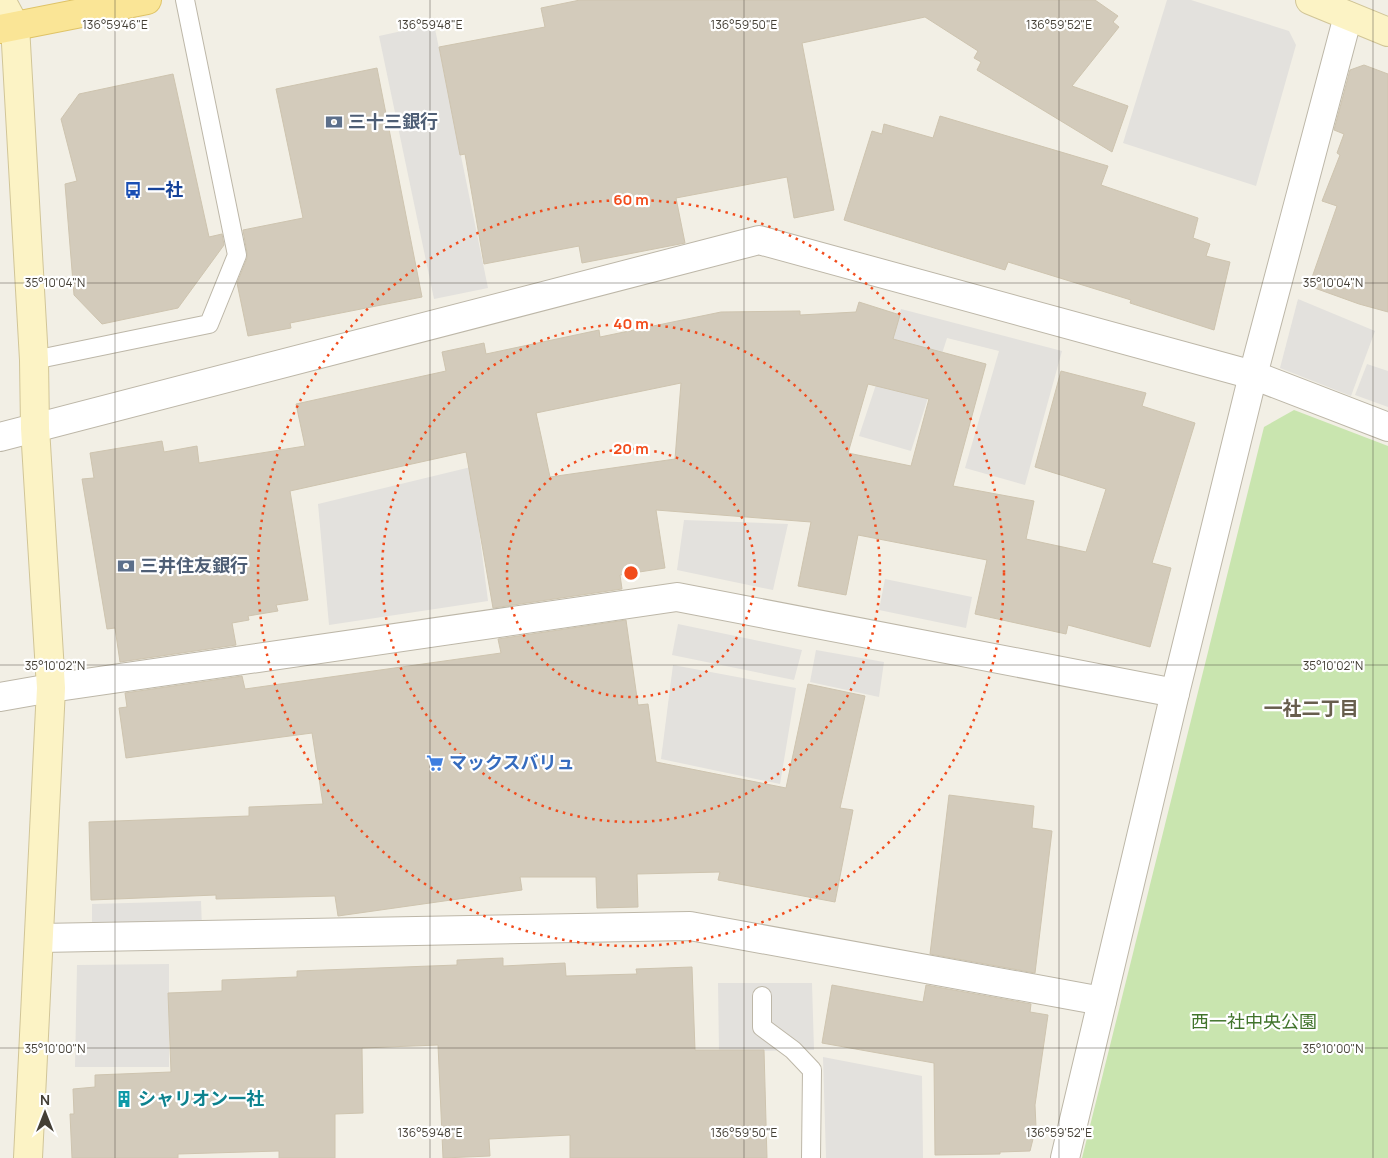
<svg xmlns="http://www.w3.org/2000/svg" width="1388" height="1158" font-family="Manrope,'Noto Sans JP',sans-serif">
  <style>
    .green { fill: #c9e5af }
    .parking { fill: #e3e1dd }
    .building { fill: #d3cbbb; stroke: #cec4af; fill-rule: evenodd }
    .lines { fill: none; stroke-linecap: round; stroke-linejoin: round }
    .lane-casing { stroke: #bdb7a8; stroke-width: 20 }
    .street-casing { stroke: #bdb7a8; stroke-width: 30 }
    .secondary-casing { stroke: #d1c597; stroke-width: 30 }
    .primary-casing { stroke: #dfc366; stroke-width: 30 }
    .lane { stroke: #fff; stroke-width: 18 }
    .street { stroke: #fff; stroke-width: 28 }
    .secondary { stroke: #fcf3c5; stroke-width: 28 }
    .primary { stroke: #fae596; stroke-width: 28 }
    .ticks { fill: none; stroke: #443f35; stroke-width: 1; stroke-opacity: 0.45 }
    .ring { fill: none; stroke: #f24c1c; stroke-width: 2.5; stroke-dasharray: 2.5 5 }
    .labels { text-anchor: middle; stroke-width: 4.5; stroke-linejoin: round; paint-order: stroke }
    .service-label { font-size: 18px; font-weight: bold; fill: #4e5e75; stroke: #fff; text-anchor: start }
    .transit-label { font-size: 18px; font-weight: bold; fill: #164399; stroke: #fff; text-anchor: start }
    .shop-label { font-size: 18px; font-weight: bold; fill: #366cbe; stroke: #fff; text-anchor: start }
    .park-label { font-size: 18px; fill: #41742b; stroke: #fff }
    .culture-label { font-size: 18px; font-weight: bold; fill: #0d838f; stroke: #fff; text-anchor: start }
    .neighbourhood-label { font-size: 19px; font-weight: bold; fill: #675e4d; stroke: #fff }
    .ticks-label { font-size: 12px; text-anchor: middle; fill: #443f35; stroke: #fff; stroke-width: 4.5; stroke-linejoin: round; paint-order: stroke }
    .centre { fill: #f24c1c; stroke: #fff; stroke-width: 2.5 }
    .ring-label { font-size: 15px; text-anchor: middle; font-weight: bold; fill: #f24c1c; stroke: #fff; stroke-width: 4.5; stroke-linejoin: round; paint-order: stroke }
  </style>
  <rect width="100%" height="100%" fill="#f2efe5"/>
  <path class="green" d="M 1294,410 L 1388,446 L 1388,1158 L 1082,1158 L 1264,427 Z"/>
  <g class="parking">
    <path d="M 1167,0 L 1191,0 L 1289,31 L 1296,45 L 1256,186 L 1123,143 Z"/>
    <path d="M 434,24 L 488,288 L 434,299 L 379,36 Z"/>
    <path d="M 1298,299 L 1375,331 L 1351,396 L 1280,368 Z"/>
    <path d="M 901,309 L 1062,351 L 1025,485 L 965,468 L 999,351 L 947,338 L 911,451 L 859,436 Z"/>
    <path d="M 1367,364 L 1388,371 L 1388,407 L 1355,395 Z"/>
    <path d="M 471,467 L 488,601 L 329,625 L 318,504 Z"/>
    <path d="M 684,520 L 788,524 L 773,590 L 677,570 Z"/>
    <path d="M 885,579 L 972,597 L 966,628 L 879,610 Z"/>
    <path d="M 678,624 L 802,650 L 794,680 L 672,655 Z"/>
    <path d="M 816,650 L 884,662 L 879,697 L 810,682 Z"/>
    <path d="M 673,665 L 796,688 L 780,784 L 661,759 Z"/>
    <path d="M 201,901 L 202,928 L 92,930 L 92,904 Z"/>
    <path d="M 169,964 L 169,1067 L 75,1067 L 77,965 Z"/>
    <path d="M 718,983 L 812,983 L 814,1050 L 719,1052 Z"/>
    <path d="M 823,1057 L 922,1076 L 923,1158 L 826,1158 Z"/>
  </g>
  <g class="building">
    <path d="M 580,0 L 1095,0 L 1118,16 L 1113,22 L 1119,27 L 1072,86 L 1128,106 L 1112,152 L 977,70 L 981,62 L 974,58 L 978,51 L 925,17 L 802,43 L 834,210 L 794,218 L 787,177 L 676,198 L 685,243 L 582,263 L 579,246 L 484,264 L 465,154 L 460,155 L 439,47 L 545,27 L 541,8 Z"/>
    <path d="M 1364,65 L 1388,74 L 1388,312 L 1359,304 L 1309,286 L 1337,206 L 1322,201 L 1340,155 L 1337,153 L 1344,134 L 1334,130 L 1350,70 Z"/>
    <path d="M 377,68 L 422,297 L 290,323 L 291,328 L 248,336 L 237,283 L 247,258 L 247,253 L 243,230 L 303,218 L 276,89 Z"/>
    <path d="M 173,74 L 209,237 L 222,234 L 224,245 L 178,308 L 102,324 L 74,295 L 65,184 L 77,181 L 61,119 L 79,94 Z"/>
    <path d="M 940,116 L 1108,166 L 1101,185 L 1198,218 L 1193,238 L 1210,244 L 1206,256 L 1230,262 L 1214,330 L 1130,303 L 1131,300 L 1008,262 L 1005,270 L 844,220 L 872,131 L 882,134 L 884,124 L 933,138 Z"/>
    <path d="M 859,302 L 900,315 L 893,339 L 986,364 L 953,486 L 1034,501 L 1026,539 L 1086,552 L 1106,489 L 1035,467 L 1061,371 L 1146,393 L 1142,406 L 1195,423 L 1152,563 L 1171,568 L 1150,647 L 1068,625 L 1066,634 L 975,614 L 987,560 L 858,535 L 846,595 L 798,586 L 811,522 L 656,510 L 665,568 L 620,575 L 622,589 L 493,608 L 466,452 L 290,491 L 308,600 L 276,605 L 278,611 L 248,616 L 249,620 L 232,623 L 236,645 L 120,662 L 115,628 L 107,629 L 82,479 L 94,478 L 90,453 L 162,441 L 164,452 L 197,446 L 199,463 L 305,446 L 296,404 L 446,371 L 442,352 L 484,343 L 486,354 L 599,330 L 600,337 L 721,312 L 800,311 L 800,315 L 856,312 ZM 681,383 L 675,459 L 550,477 L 536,413 ZM 868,384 L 929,399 L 911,466 L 848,453 Z"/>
    <path d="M 626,620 L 638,705 L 648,704 L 656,762 L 786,788 L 808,684 L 865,696 L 840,808 L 853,810 L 835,902 L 718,880 L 720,872 L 637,874 L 638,907 L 597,908 L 596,877 L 520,877 L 522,890 L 338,916 L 335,896 L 216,899 L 216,895 L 91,900 L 89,822 L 249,816 L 249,807 L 323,804 L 312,733 L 126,758 L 119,708 L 127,707 L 125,693 L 242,676 L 245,689 L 501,653 L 498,639 Z"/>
    <path d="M 949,795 L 1034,806 L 1032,828 L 1052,831 L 1035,973 L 930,954 Z"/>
    <path d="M 503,958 L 503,966 L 565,963 L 566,976 L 637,974 L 636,969 L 692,967 L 695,1050 L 764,1050 L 767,1158 L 570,1158 L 570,1135 L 489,1139 L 490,1156 L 443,1158 L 438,1045 L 362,1048 L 363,1113 L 335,1114 L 335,1158 L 279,1158 L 279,1151 L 178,1154 L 178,1158 L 72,1158 L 70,1114 L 74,1114 L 73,1089 L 95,1087 L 95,1075 L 171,1072 L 168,993 L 222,991 L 222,980 L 297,977 L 297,971 L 457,965 L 457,960 Z"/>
    <path d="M 832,985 L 923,1002 L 926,985 L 1031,1004 L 1030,1012 L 1048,1015 L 1035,1105 L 1036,1127 L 1030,1151 L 1000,1152 L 1000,1154 L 935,1155 L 934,1063 L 822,1043 Z"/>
  </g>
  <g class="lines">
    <g class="lane-casing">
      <g id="lane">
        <path d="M 34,360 L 209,324 L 237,255 L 185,0"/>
        <path d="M 762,996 L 762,1027 L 793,1050 L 812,1070 L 811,1158"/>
      </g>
    </g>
    <g class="street-casing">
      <g id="street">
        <path d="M 0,437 L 759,240 L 1253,375 L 1388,427"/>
        <path d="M 0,697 L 51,688 L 677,597 L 1175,693"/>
        <path d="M 40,938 L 690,926 L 1102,1001"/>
        <path d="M 1065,1158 L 1175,693 L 1253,375 L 1348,16"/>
      </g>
    </g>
    <g class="secondary-casing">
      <g id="secondary">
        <path d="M 1,0 L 15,26 L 34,360 L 35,428 L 51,688 L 28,1158"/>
        <path d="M 1310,0 L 1388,32"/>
      </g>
    </g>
    <g class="primary-casing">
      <path id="primary" d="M 0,29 L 147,0"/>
    </g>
    <use href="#lane" class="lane"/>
    <use href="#street" class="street"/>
    <use href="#secondary" class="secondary"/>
    <use href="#primary" class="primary"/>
  </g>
  <path class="ticks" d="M 115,0 L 115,1158M 430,0 L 430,1158M 744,0 L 744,1158M 1059,0 L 1059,1158M 1373,0 L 1373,1158M 0,283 L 1388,283M 0,665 L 1388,665M 0,1048 L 1388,1048"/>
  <g class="ring">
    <circle cx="631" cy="573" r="124"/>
    <circle cx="631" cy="573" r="249"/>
    <circle cx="631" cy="573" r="373"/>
  </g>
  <defs>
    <g id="bank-bare" transform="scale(1.35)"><path d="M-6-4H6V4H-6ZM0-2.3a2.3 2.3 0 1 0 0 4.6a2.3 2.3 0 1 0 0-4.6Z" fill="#5c6f8a" stroke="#fff" stroke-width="2.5" paint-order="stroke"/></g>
    <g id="bus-bare" transform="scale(1.35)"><path d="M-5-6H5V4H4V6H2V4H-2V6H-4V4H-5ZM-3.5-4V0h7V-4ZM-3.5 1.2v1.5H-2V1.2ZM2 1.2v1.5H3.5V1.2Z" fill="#1a4fb4" stroke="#fff" stroke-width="2.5" paint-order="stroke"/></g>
    <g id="supermarket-bare" transform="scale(1.35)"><path d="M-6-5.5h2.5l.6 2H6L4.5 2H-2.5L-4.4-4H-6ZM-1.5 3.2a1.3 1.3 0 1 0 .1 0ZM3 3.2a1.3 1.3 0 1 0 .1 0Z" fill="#3f7fe0" stroke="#fff" stroke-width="2.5" paint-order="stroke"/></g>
    <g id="building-bare" transform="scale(1.35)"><path d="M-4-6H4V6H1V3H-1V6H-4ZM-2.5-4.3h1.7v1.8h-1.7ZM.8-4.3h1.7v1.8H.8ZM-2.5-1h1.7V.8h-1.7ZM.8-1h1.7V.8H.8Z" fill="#0f9aa8" stroke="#fff" stroke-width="2.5" paint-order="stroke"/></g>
  </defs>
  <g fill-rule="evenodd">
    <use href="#bank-bare" x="334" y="122"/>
    <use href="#bus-bare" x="133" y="190"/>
    <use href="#bank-bare" x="126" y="566"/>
    <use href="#supermarket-bare" x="435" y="763"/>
    <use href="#building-bare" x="124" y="1099"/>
  </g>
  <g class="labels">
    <g class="service-label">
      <text x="348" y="128">三十三銀行</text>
      <text x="140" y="572">三井住友銀行</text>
    </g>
    <g class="transit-label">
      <text x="147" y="196">一社</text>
    </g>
    <g class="shop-label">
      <text x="449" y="769">マックスバリュ</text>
    </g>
    <g class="park-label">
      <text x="1254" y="1028">西一社中央公園</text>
    </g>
    <g class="culture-label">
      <text x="138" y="1105">シャリオン一社</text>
    </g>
    <g class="neighbourhood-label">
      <text x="1311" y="715">一社二丁目</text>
    </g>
  </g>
  <g class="ticks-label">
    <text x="115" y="29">136°59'46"E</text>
    <text x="430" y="29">136°59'48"E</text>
    <text x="744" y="29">136°59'50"E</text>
    <text x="1059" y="29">136°59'52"E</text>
    <text x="55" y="287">35°10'04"N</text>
    <text x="1333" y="287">35°10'04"N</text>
    <text x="55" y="670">35°10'02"N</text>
    <text x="1333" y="670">35°10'02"N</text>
    <text x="55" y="1053">35°10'00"N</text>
    <text x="1333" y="1053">35°10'00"N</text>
    <text x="430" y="1137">136°59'48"E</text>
    <text x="744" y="1137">136°59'50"E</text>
    <text x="1059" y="1137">136°59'52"E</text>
  </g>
  <circle cx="631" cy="573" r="8" class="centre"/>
  <g class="ring-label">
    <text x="631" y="205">60 m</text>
    <text x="631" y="329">40 m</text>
    <text x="631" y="454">20 m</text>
  </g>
  <g transform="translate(45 1113)" stroke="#ffffff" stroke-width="4" paint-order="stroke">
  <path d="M0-4L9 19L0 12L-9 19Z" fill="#443f35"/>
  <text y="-8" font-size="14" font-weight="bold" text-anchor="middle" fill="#443f35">N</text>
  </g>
</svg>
